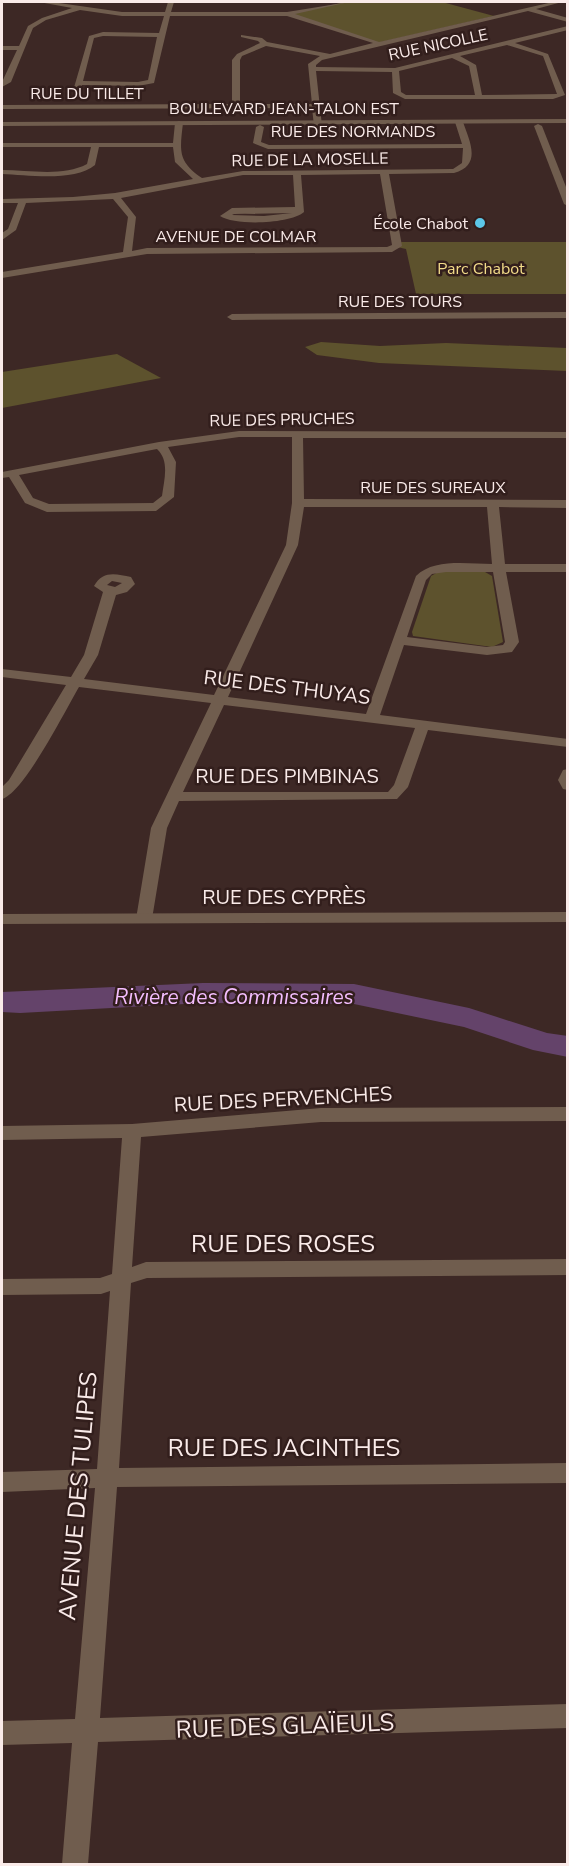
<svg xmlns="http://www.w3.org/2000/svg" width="569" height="1866" font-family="'Nunito Sans',sans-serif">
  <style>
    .green { fill: #5d522d }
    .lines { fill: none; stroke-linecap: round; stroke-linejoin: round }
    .river { fill: #64436a; fill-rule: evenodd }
    .minor { fill: #705d4e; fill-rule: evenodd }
    .tertiary { fill: #705d4e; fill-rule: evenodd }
    .poi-dot { fill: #5cc7e8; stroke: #321e1c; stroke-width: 2 }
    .labels { text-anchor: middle; stroke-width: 5; stroke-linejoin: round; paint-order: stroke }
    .far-street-label { font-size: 16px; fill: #faebe9; stroke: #321e1c }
    .far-poi-label { font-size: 16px; fill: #faebe9; stroke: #321e1c; text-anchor: end }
    .far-park-label { font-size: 16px; fill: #f2db89; stroke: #321e1c }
    .street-label { font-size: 20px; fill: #faebe9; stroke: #321e1c }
    .water-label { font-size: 21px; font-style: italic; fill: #f4beff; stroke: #321e1c }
    .near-street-label { font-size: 24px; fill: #faebe9; stroke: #321e1c }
  </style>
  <rect width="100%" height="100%" fill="#3d2825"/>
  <g class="green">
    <path d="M 346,2 L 442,2 L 494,16 L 377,43 L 287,14 Z"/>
    <path d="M 402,242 L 567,242 L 567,294 L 416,294 L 406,249 L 397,247 L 395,243 Z"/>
    <path d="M 321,342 L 380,346 L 446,343 L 567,348 L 567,371 L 379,363 L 317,355 L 305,347 Z"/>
    <path d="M 117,354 L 161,378 L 2,408 L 2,372 Z"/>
    <path d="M 438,572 L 485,572 L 492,576 L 503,642 L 492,647 L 413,636 L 412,632 L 431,576 Z"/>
  </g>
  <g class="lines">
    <path class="river" d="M 203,983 L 354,984 L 469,1008 L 547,1033 L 568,1036 L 568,1057 L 533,1050 L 464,1027 L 354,1004 L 203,1003 L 20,1013 L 2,1012 L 2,992 Z"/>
    <g class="minor">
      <path d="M 39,2 L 52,2 L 122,12 L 165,12 L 168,2 L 174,2 L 171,12 L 287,12 L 349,2 L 295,14 L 379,42 L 553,2 L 562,2 L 536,9 L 568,18 L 568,22 L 528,11 L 322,60 L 316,65 L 316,67 L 395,68 L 568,26 L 568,30 L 515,43 L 548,54 L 565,95 L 553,99 L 405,99 L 393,93 L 392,72 L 316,71 L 322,126 L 318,128 L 314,126 L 312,108 L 2,109 L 2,105 L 232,104 L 232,60 L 237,54 L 260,43 L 258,41 L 241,37 L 241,35 L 262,38 L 267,42 L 330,54 L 373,43 L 287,16 L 170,16 L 154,83 L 138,86 L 82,85 L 81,91 L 77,93 L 73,91 L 89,36 L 103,32 L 159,33 L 164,16 L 122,16 L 80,10 L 46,20 L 33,28 L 11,82 L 2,87 L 2,82 L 17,50 L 2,50 L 2,46 L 19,46 L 28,26 L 42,18 L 72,8 ZM 103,36 L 157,37 L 148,80 L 138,82 L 83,81 L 94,38 ZM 507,45 L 543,56 L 557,94 L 482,95 L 476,65 L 460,56 ZM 266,46 L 320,56 L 308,64 L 312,104 L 240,104 L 240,60 L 242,56 ZM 452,58 L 469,66 L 475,95 L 406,95 L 401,92 L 399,71 Z"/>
      <path d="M 459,120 L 463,122 C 470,142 482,165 454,173 L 389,174 L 402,246 L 392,252 L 147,254 L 2,278 L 2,272 L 123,252 L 128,217 L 113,199 L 26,203 L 16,230 L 2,240 L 2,233 L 8,229 L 18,203 L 2,203 L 2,199 L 73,197 L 115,193 L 193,179 L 175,162 L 173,147 L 99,147 L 95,165 C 75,182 28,175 2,174 L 2,170 C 29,170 63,177 87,164 L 91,147 L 2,147 L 2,143 L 173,143 L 175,123 L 179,121 L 183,123 C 180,150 177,161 202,178 L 243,171 L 453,169 L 462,163 L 463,148 L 268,149 L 253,143 L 256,127 L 260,125 L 264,127 L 261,142 L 269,145 L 462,144 L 455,122 ZM 380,174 L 392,245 L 387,247 L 147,248 L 132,251 L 136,217 L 121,198 L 243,175 L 293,175 L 295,207 L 232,208 L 220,216 C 235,226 290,224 304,212 L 301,175 ZM 292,213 L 264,216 L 232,215 L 234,214 Z"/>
      <path d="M 538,124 L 542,126 L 568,192 L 568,206 L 564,204 L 534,126 Z"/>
      <path d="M 568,312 L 568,318 L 232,320 L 227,317 L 232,314 Z"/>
      <path d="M 239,431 L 568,432 L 568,438 L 303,438 L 304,499 L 568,500 L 568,508 L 499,507 L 505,564 L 568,564 L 568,572 L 506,572 L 519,642 L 512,652 L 487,655 L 404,645 L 380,715 L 568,739 L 568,747 L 428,730 L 408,787 L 397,799 L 179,801 L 167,828 L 152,919 L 150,923 L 138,923 L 136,919 L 151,828 L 211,703 L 79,687 C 66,709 24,793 2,799 L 2,787 L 9,780 L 66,685 L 2,677 L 2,669 L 71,677 L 84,655 L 103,592 L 94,586 C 103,570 116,574 131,577 L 135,584 L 127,592 L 116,595 L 98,655 L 84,679 L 214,695 L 286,545 L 292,503 L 292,437 L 239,437 L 168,447 L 176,462 L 174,497 L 156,511 L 47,512 L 25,503 L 9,477 L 2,478 L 2,472 L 159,442 ZM 157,449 C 170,461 164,480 162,496 L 153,503 L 49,504 L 33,498 L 19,475 ZM 304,507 L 487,507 L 492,564 C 468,564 434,558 416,576 L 366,714 L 228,697 L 298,545 ZM 446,572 L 493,572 L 505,642 L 503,645 L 487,647 L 407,637 L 426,580 L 432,574 ZM 112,581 L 122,583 L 115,587 L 107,585 ZM 224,705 L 415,728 L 394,785 L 388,792 L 183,792 Z"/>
      <path d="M 568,769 L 568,790 L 563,789 L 558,780 L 563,770 Z"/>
      <path d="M 568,1107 L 568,1121 L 321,1122 L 141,1137 L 132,1267 L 146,1262 L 568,1259 L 568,1275 L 147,1278 L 131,1283 L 119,1468 L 568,1463 L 568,1483 L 117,1487 L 100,1718 L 568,1704 L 568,1728 L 98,1742 L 88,1864 L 62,1864 L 72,1743 L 2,1745 L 2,1721 L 75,1719 L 95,1488 L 2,1492 L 2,1472 L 97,1469 L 110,1291 L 101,1294 L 2,1295 L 2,1279 L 100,1278 L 112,1274 L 122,1138 L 2,1140 L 2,1126 L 132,1124 L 321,1108 Z"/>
    </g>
    <g class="tertiary">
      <path d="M 568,119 L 568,123 L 2,126 L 2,122 Z"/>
      <path d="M 568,912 L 568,922 L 2,924 L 2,914 Z"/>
    </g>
  </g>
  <circle class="poi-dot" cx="480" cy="223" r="6"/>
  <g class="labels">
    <g class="far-street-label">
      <text transform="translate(438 44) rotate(-12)" y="6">RUE NICOLLE</text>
      <text x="87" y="99">RUE DU TILLET</text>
      <text x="284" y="114">BOULEVARD JEAN-TALON EST</text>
      <text x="353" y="137">RUE DES NORMANDS</text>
      <text transform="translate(310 159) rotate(-1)" y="6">RUE DE LA MOSELLE</text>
      <text x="236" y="242">AVENUE DE COLMAR</text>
      <text x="400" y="307">RUE DES TOURS</text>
      <text transform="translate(282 419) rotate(-1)" y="6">RUE DES PRUCHES</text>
      <text x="433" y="493">RUE DES SUREAUX</text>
    </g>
    <g class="far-poi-label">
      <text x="468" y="229">École Chabot</text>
    </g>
    <g class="far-park-label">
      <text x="481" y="274">Parc Chabot</text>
    </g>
    <g class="street-label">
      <text transform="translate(287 687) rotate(7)" y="7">RUE DES THUYAS</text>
      <text x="287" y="783">RUE DES PIMBINAS</text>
      <text x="284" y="904">RUE DES CYPRÈS</text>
      <text transform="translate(283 1099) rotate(-3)" y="7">RUE DES PERVENCHES</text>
    </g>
    <g class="water-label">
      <text x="234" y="1004">Rivière des Commissaires</text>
    </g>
    <g class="near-street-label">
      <text x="283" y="1252">RUE DES ROSES</text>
      <text x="284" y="1456">RUE DES JACINTHES</text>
      <text transform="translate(78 1496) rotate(-85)" y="8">AVENUE DES TULIPES</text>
      <text transform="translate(285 1726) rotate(-2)" y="8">RUE DES GLAÏEULS</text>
    </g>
  </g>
  <rect width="569" height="1866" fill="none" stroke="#faebe9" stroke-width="6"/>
</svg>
